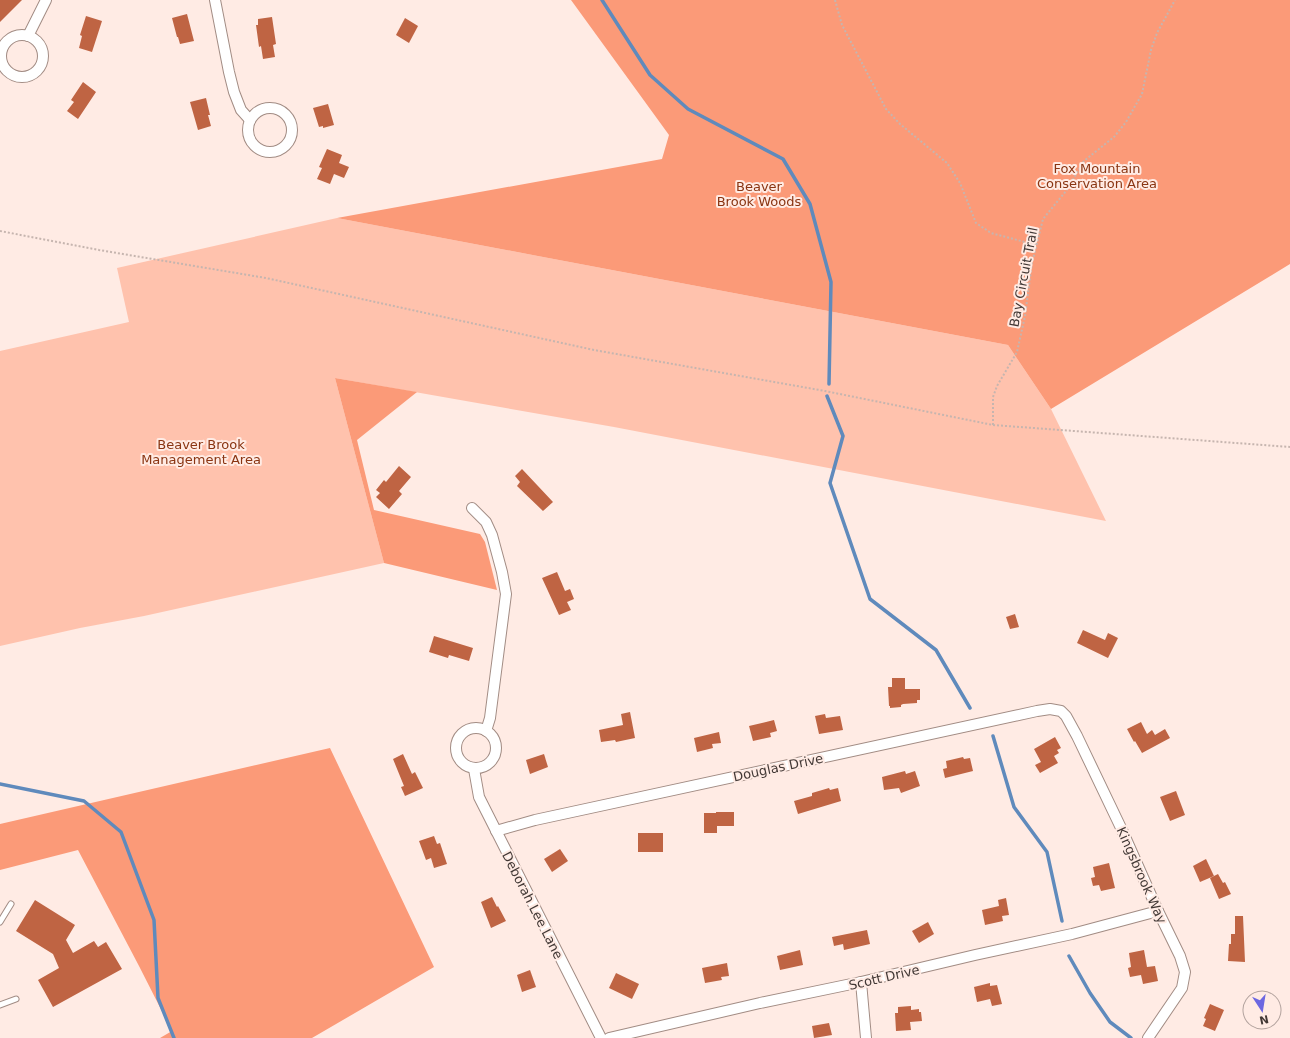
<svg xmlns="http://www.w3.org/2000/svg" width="1290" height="1038" font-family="'DejaVu Sans',sans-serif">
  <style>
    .green { fill: #ffc2ad }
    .forest { fill: #fb9a78 }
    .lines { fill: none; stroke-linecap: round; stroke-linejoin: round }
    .stream { stroke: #5f8abc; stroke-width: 3.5 }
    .building { fill: #bf6443 }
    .service-casing { stroke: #a28c84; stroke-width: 7 }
    .minor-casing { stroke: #a28c84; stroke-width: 12 }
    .path { stroke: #c6b5af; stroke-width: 2; stroke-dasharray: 2 2; stroke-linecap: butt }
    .service { stroke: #fff; stroke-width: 5 }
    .minor { stroke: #fff; stroke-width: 10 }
    .labels { text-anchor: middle; stroke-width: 4; stroke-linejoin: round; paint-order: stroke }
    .park-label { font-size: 13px; fill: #8a3512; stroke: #ffebe4 }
    .street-label { font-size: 13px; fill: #423835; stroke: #ffebe4 }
  </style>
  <rect width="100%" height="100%" fill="#ffebe4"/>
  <path class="green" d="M 337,218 L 1008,345 L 1051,409 L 1106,521 L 614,427 L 335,378 L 384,563 L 144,616 L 80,628 L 0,646 L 0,351 L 129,322 L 117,268 Z"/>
  <g class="forest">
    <path d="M 571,0 L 1290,0 L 1290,264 L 1051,409 L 1008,345 L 337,218 L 662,159 L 669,135 Z"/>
    <path d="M 335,378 L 417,392 L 357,440 L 374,510 L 480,534 L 485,542 L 497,590 L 384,563 Z"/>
    <path d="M 330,748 L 434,967 L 312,1038 L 160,1038 L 172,1031 L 139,966 L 78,850 L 0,870 L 0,824 Z"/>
  </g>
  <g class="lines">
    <g class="stream">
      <path d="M 602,0 L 650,75 L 688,109 L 783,159 L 810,204 L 831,282 L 829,384"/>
      <path d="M 827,396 L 843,436 L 830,483 L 870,599 L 936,650 L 970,708"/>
      <path d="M 993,736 L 1014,807 L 1047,852 L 1062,921"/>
      <path d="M 0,784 L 84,801 L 121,832 L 154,920 L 158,998 L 174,1038"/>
      <path d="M 1069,956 L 1090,993 L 1110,1022 L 1131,1038"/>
    </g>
  </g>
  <g class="building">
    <path d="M 0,0 L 22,0 L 0,22 Z"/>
    <path d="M 187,14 L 194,41 L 180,44 L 178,37 L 177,37 L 172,18 Z"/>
    <path d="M 86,16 L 102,21 L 92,52 L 79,48 L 82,36 L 80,35 Z"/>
    <path d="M 272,17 L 276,44 L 273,45 L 275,57 L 263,59 L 261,46 L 259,47 L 256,25 L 258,25 L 258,19 Z"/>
    <path d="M 405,18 L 418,26 L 409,43 L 396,35 Z"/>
    <path d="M 83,82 L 96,92 L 78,119 L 67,111 L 74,102 L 71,100 Z"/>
    <path d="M 206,98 L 210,115 L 208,115 L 211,126 L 198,130 L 190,102 Z"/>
    <path d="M 328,104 L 334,125 L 323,128 L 323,126 L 319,127 L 313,108 Z"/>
    <path d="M 327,149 L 342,155 L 339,163 L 349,167 L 344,178 L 334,174 L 330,184 L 317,179 L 322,168 L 319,167 Z"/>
    <path d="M 399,466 L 411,477 L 399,491 L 402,494 L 389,509 L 376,497 L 380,493 L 376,490 L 384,480 L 386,482 Z"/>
    <path d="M 522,469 L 553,502 L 543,511 L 517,486 L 520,482 L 515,476 Z"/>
    <path d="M 557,572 L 565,591 L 570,589 L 574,599 L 567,602 L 571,610 L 559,615 L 542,578 Z"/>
    <path d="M 1015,614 L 1019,627 L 1010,629 L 1006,617 Z"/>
    <path d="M 1083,630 L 1105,640 L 1108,633 L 1118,638 L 1108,658 L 1077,643 Z"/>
    <path d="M 434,636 L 473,648 L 469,661 L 449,655 L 448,658 L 429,652 Z"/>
    <path d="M 892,678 L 905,678 L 905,689 L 920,689 L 920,700 L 917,700 L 917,703 L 903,704 L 901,705 L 901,707 L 890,708 L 890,706 L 889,706 L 888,687 L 892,687 Z"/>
    <path d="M 630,712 L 635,738 L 616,742 L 615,740 L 601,742 L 599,730 L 623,725 L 621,714 Z"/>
    <path d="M 825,714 L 826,718 L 840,716 L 843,730 L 819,734 L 815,716 Z"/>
    <path d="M 774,720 L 777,731 L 770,733 L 771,737 L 753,741 L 749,726 Z"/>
    <path d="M 1141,722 L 1147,734 L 1152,730 L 1155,735 L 1165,729 L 1170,738 L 1142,753 L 1135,741 L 1134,742 L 1127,729 Z"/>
    <path d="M 719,732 L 721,743 L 712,744 L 713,748 L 697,752 L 694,738 Z"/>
    <path d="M 1055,737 L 1061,748 L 1057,750 L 1059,753 L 1054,756 L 1058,763 L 1040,773 L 1035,765 L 1041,762 L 1034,749 Z"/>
    <path d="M 403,754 L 412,774 L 415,772 L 423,788 L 405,796 L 401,787 L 404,786 L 393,759 Z"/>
    <path d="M 544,754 L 548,767 L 530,774 L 526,760 Z"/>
    <path d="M 963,757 L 964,759 L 970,758 L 973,771 L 945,778 L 943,769 L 947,768 L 946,761 Z"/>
    <path d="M 905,771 L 906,774 L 915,771 L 920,786 L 901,793 L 899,788 L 884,790 L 882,777 Z"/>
    <path d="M 829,788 L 830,790 L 838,788 L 841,801 L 798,814 L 794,801 L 812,796 L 812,793 Z"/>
    <path d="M 1176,791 L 1185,815 L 1170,821 L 1160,797 Z"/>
    <path d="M 716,812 L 734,812 L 734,826 L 717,826 L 717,833 L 704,833 L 704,813 L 716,813 Z"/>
    <rect x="638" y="833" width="25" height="19"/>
    <path d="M 434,836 L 437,844 L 440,843 L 447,864 L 434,868 L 431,858 L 426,860 L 419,841 Z"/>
    <path d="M 560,849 L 568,861 L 552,872 L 544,859 Z"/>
    <path d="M 1206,859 L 1214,876 L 1200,882 L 1193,866 Z"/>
    <path d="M 1109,863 L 1115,888 L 1101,891 L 1099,885 L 1093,886 L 1091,878 L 1095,877 L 1093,867 Z"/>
    <path d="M 1218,874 L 1223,883 L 1225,882 L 1231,894 L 1219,899 L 1210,878 Z"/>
    <path d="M 492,897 L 497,907 L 498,906 L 506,921 L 491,928 L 481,902 Z"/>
    <path d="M 1006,898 L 1009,915 L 1002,916 L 1003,921 L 985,925 L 982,910 L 999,906 L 998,900 Z"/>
    <path d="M 35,900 L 75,925 L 66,940 L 73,953 L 94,941 L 98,947 L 106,942 L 122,969 L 53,1007 L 38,980 L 59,968 L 53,954 L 16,931 Z"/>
    <path d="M 1235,916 L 1243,916 L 1245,962 L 1228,961 L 1229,944 L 1231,944 L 1231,934 L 1235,934 Z"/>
    <path d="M 928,922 L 934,934 L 919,943 L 912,931 Z"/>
    <path d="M 867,930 L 870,944 L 844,950 L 843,944 L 834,946 L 832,937 Z"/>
    <path d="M 800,950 L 803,965 L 780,970 L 777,956 Z"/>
    <path d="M 1144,950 L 1147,967 L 1155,966 L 1158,981 L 1143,984 L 1141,975 L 1130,977 L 1128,968 L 1131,967 L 1129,953 Z"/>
    <path d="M 727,963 L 729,976 L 721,977 L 722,980 L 705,983 L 702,968 Z"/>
    <path d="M 530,970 L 536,987 L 522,992 L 517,975 Z"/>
    <path d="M 616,973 L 639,984 L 632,999 L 609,988 Z"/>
    <path d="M 990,983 L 990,986 L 997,985 L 1002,1004 L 992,1006 L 990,999 L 977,1002 L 974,987 Z"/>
    <path d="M 1210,1004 L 1224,1010 L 1215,1031 L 1203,1026 L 1206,1019 L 1204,1018 Z"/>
    <path d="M 911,1006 L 911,1010 L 919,1009 L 919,1012 L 921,1012 L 922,1021 L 910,1022 L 911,1030 L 896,1031 L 895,1013 L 898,1013 L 898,1007 Z"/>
    <path d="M 829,1023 L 832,1035 L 814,1038 L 812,1026 Z"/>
  </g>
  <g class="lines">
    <g class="service-casing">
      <g id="service">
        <path d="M 0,922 L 11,904"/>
        <path d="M 0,1005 L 16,999"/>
      </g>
    </g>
    <g class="minor-casing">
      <g id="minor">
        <path d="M 215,0 L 229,72 L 234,92 L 241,110 L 250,120"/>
        <circle cx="22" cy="56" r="21"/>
        <path d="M 28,36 L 46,0"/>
        <circle cx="270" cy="130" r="22"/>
        <path d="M 472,508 L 486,522 L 492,535 L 502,572 L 506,594 L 490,718 L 486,731"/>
        <circle cx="476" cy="748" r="20"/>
        <path d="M 474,769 L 479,797 L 601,1038"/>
        <path d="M 496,831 L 535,820 L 1037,711 L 1050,709 L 1061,711 L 1066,716 L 1077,736 L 1122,830 L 1158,911 L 1180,956 L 1185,972 L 1182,988 L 1148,1038"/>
        <path d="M 861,982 L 866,1038"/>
        <path d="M 609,1038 L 760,1003 L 861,982 L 975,955 L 1072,934 L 1158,911"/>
      </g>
    </g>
    <g class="path">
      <path d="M 835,0 L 842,25 L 886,109 L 900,124 L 947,163 L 960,183 L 976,223 L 991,233 L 1036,245"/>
      <path d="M 0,231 L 99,250 L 266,278 L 594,350 L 825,391 L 993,425 L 1290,447"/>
      <path d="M 993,425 L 993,397 L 997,386 L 1017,352 L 1025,316 L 1032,263 L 1043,219 L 1066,191 L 1084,161 L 1114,137 L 1126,122 L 1142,94 L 1151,50 L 1157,33 L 1175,0"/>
    </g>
    <use href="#service" class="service"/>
    <use href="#minor" class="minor"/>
  </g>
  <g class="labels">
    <g class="park-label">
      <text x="1097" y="173">Fox Mountain<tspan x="1097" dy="15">Conservation Area</tspan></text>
      <text x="759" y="191">Beaver<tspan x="759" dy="15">Brook Woods</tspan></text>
      <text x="201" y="449">Beaver Brook<tspan x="201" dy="15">Management Area</tspan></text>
    </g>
    <g class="street-label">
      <text transform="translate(1023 277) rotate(-79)" y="5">Bay Circuit Trail</text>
      <text transform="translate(778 767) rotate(-12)" y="5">Douglas Drive</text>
      <text transform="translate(1142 875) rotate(66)" y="5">Kingsbrook Way</text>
      <text transform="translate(533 905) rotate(63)" y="5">Deborah Lee Lane</text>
      <text transform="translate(884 977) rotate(-13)" y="5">Scott Drive</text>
    </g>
  </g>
  <g transform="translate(1262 1010) rotate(168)"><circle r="19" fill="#ffebe4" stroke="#b3a39e"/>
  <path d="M0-3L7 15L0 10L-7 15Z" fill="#6c67e1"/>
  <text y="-6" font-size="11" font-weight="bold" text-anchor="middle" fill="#423835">N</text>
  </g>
</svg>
